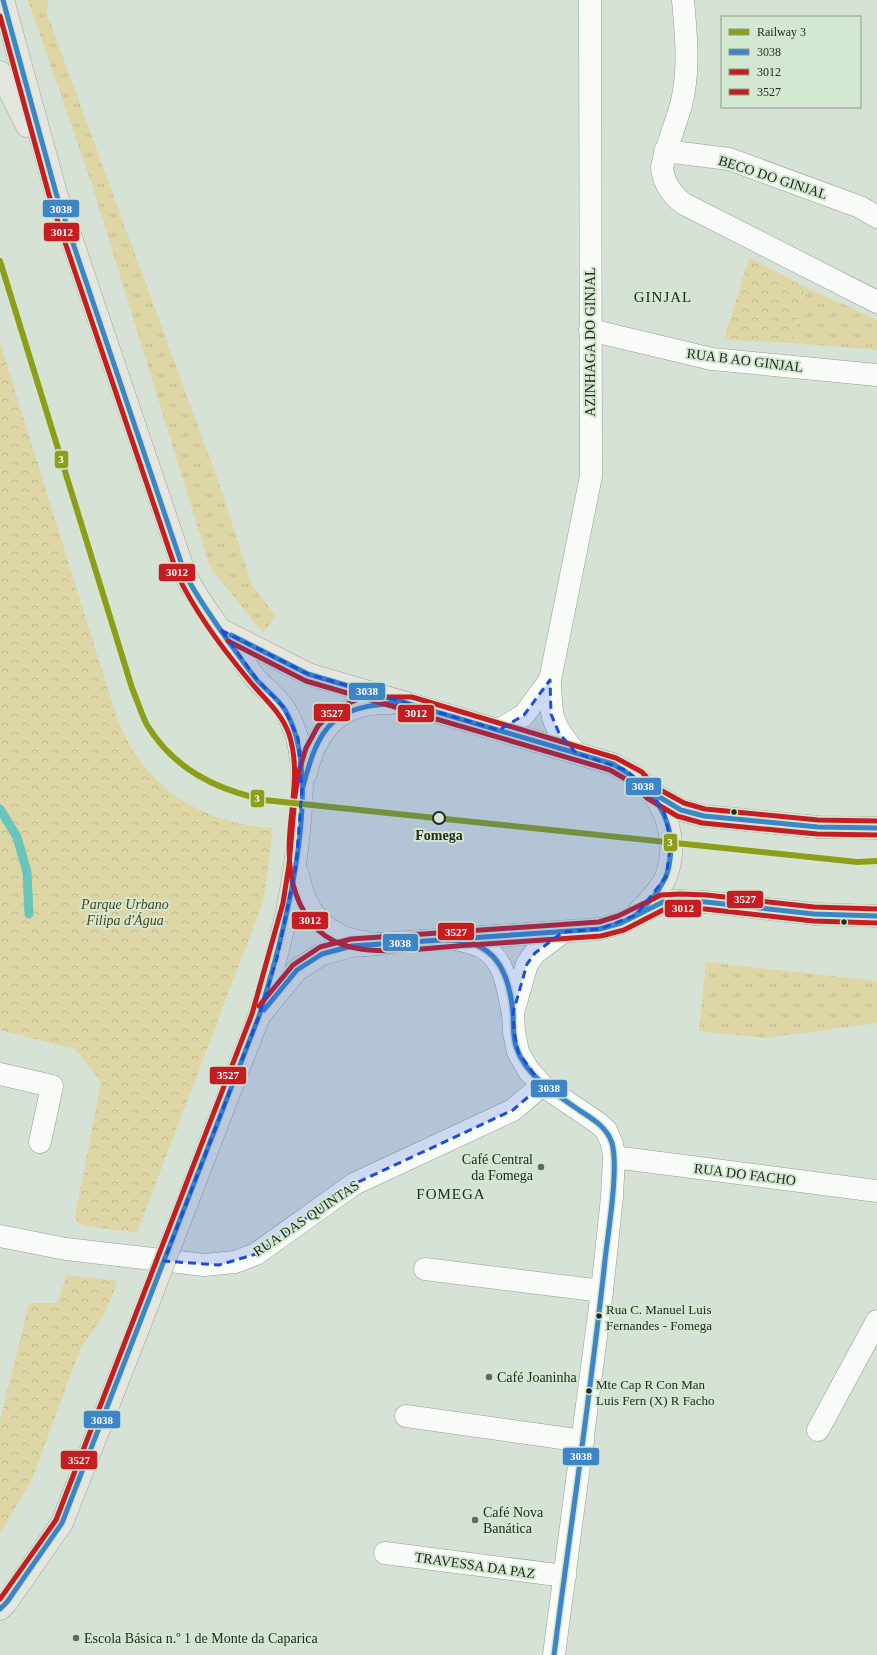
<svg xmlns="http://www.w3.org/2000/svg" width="877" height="1655" font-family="Georgia,serif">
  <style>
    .grass { fill: url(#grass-tufts) }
    .park { fill: url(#park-crowns) }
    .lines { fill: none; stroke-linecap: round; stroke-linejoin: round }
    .stream { stroke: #68c5bc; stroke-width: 9 }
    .minor-casing { stroke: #939c92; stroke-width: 23 }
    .major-casing { stroke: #9ea495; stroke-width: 23 }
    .minor { stroke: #f9fbf9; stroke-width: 22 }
    .major { stroke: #e4e6df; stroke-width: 22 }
    .major-bridge-casing { stroke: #9ea495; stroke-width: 23; stroke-linecap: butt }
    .major-bridge { stroke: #e4e6df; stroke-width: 22 }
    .bus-1-casing { stroke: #d3e8d0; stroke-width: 8 }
    .bus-2-casing { stroke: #d3e8d0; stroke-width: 8 }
    .bus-3-casing { stroke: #d3e8d0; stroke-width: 8 }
    .bus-1 { stroke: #3d85c6; stroke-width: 5 }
    .bus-2 { stroke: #c61d23; stroke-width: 5 }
    .bus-3 { stroke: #c61d23; stroke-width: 5 }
    .rail-1-casing { stroke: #d3e8d0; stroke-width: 9 }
    .rail-1 { stroke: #8e9e1b; stroke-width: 6 }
    .marked { fill: #1d4ed8; fill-opacity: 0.2; stroke: #1d4ed8; stroke-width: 3; stroke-dasharray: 8 5; stroke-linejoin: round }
    .bus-dot { fill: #222a21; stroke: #d3e8d0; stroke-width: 1.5 }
    .stop-dot { fill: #d3e8d0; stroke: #222a21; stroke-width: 2 }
    .poi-dot { fill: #616a60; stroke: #d3e8d0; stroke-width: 1.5 }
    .labels { text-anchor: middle; stroke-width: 4; stroke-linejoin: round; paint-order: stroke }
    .bus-label { font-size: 13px; fill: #222a21; stroke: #d3e8d0; text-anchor: start }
    .street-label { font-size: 14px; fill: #222a21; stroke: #d3e8d0 }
    .stop-label { font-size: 14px; font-weight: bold; fill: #222a21; stroke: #d3e8d0 }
    .park-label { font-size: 14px; font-style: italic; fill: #504520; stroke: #d3e8d0 }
    .poi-label { font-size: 14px; fill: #222a21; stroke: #d3e8d0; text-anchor: start }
    .neighbourhood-label { font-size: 15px; letter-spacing: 1px; fill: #222a21; stroke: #d3e8d0 }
    .line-badge { stroke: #d3e8d0; stroke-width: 1.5 }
    .badge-label { font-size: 11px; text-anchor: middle; font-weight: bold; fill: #fff }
  </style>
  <defs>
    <pattern id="grass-tufts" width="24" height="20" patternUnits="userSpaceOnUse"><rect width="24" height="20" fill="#dfd6a6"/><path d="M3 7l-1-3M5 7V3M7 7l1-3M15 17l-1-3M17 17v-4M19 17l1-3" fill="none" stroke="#bfb88f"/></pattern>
    <pattern id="park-crowns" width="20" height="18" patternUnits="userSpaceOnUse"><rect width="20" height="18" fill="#dfd6a6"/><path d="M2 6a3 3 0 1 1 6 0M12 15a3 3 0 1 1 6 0" fill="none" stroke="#bfb88f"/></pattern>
  </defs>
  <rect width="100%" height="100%" fill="#d7e2d6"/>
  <g class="grass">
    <path d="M 28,0 L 48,0 L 47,14 L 220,486 L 252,586 L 276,616 L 263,633 L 210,567 L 92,185 Z"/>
    <path d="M 805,287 L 877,320 L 877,350 L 792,343 Z"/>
    <path d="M 706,962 L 877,981 L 877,1023 L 764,1038 L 699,1031 Z"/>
  </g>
  <g class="park">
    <path d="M 749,257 L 805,287 L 792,343 L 724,340 Z"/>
    <path d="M 0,342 L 114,709 C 138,783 196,823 273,828 L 265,891 L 261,907 L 137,1233 L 85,1226 L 78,1223 L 75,1216 L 101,1082 L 75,1049 L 0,1030 Z"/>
    <path d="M 67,1275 L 118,1281 L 104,1315 L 81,1347 L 32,1479 L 0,1534 L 0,1421 L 29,1303 L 57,1303 Z"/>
  </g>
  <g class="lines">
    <path class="stream" d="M 0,809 L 17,837 L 27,872 L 29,914"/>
    <g class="minor-casing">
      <g id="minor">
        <path d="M 683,0 C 686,35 690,70 681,105 C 675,126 667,145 662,167 C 663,183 671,194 684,204 L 877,302"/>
        <path d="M 665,151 L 729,159 L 860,207 L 877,217"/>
        <path d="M 590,330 L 712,359 L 877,375"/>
        <path d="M 499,730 L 524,715 L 550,680"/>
        <path d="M 576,753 C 551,724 551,718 550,680 L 591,476 L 590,0"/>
        <path d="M 456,939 C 464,941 473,943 480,946 C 505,958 507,986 512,1009"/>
        <path d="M 0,1074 L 52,1086 L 40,1142"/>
        <path d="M 614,1157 L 877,1191"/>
        <path d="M 0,1236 L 66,1249 L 204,1265 L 235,1262 L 256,1254 L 354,1184 L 513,1110 L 542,1085"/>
        <path d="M 425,1269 L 602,1291"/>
        <path d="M 406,1416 L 583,1441"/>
        <path d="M 818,1430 L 877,1321"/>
        <path d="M 385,1553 L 565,1576"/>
        <path d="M 554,1655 L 602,1291 L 612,1197 L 614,1157 L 612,1144 L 606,1130 L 598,1123 L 542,1085 L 529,1071 L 518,1052 L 514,1032 L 513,1013 L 527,964 L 535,953 L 563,932"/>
      </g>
    </g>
    <g class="major-casing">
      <g id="major">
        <path d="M 3,0 L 56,193 L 185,574 C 196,597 210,614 224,635 C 235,649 245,665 256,679 C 265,689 278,698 285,710 C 306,744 303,783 300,821 C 294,892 280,949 259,1016"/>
        <path d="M 0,72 L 27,126"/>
        <path d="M 224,631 L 308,674 L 613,764 C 621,768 630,772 637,778 C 666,799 679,843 666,877 C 660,890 649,901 639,911"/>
        <path d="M 306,773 C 317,727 342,701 392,703"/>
        <path d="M 654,794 L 681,810 L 704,816 L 818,827 L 877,828"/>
        <path d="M 298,874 C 304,911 326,938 365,942"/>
        <path d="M 186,1205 L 259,1016 L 297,970 L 322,954 L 352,946 L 379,944 L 600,929 L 621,923 L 663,902 L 680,901 L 706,902 L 814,914 L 877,916"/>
        <path d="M 0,1609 L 7,1602 L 62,1523 L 144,1314"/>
      </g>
    </g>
    <use href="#minor" class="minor"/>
    <use href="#major" class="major"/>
    <g class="major-bridge-casing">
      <path id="major-bridge" d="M 144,1314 L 186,1205"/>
    </g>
    <use href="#major-bridge" class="major-bridge"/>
    <g class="bus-1-casing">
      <g id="bus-1">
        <path d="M 231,635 L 308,674 L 613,764 C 645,782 672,810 671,850 C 670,861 669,873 663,882 C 657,895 646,905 636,915"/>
        <path d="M 642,782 L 651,792 L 681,810 L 704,816 L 818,827 L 877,828"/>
        <path d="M 303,787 C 319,724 334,705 402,703"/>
        <path d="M 446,940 C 494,939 509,970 513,1013 C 514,1025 512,1037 517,1049 C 526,1075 554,1093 576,1108 C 590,1118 606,1125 612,1143 C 619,1169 608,1232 605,1260 C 591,1392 571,1523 554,1655"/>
        <path d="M 264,1010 L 297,970 L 322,954 L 352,946 L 600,929 L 621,923 L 663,902 L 680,901 L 706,902 L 814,914 L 877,916"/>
        <path d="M 0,1609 L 7,1602 L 62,1523 L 259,1016 C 282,941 327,780 285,710 C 277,697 265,690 256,679 C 247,668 239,656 231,645 C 215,622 198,599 185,574 L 56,193 L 3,0"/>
      </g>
    </g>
    <g class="bus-2-casing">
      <g id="bus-2">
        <path d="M 0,16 L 49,195 L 178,576 C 196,613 222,648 248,679 C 262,697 281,711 289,734 C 304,780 283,827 291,874 C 295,900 309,929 334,941 C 369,959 432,947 471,945 C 514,942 558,939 601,936 L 624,930 L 665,909 L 680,908 L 705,909 L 813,921 L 877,923"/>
        <path d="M 228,641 L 306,681 L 610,770 L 634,784 L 647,798 L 677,816 L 702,823 L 817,834 L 877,835"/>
      </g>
    </g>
    <g class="bus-3-casing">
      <g id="bus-3">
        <path d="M 259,1006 L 293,965 L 320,947 L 351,939 L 599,922 L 618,916 L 661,895 L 680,894 L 707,895 L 814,907 L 877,909"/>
        <path d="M 0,1599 L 56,1520 L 252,1014 L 283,903 L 289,865 L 295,796 L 299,771 L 306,748 L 318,726 L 336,709 L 358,699 L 371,697 L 412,697 L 616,758 L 642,772 L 655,787 L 684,803 L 705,809 L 818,820 L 877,821"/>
      </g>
    </g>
    <use href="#bus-1" class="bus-1"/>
    <use href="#bus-2" class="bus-2"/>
    <use href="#bus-3" class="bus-3"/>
    <g class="rail-1-casing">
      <path id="rail-1" d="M 0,261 L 132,688 C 137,700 141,713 147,725 C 174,769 215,789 264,800 L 857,862 L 877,861"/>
    </g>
    <use href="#rail-1" class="rail-1"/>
  </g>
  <path class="marked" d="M 221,630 L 308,674 L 499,730 L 524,715 L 550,680 L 551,714 L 559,733 L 576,753 L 626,770 L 651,792 L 664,812 L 671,842 L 666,877 L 636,915 L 600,929 L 563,932 L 535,953 L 527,964 L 513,1013 L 514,1032 L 518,1052 L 542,1085 L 513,1110 L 354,1184 L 256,1254 L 219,1265 L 164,1261 L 259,1016 L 277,958 L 296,866 L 302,789 L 298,738 L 284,708 L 256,678 Z"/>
  <g class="bus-dot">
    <circle cx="734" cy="812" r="3.5"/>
    <circle cx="844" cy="922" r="3.5"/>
    <circle cx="599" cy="1316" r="3.5"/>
    <circle cx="589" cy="1391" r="3.5"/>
  </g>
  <circle class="stop-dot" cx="439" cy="818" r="6"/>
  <g class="poi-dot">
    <circle cx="541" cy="1167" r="4"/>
    <circle cx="489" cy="1377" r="4"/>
    <circle cx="475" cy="1520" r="4"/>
    <circle cx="76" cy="1638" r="4"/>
  </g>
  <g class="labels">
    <g class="bus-label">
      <text x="606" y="1314">Rua C. Manuel Luis<tspan x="606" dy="16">Fernandes - Fomega</tspan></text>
      <text x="596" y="1389">Mte Cap R Con Man<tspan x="596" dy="16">Luis Fern (X) R Facho</tspan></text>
    </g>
    <g class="street-label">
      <text transform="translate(773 177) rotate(18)" y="5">BECO DO GINJAL</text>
      <text transform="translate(590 342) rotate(-90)" y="5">AZINHAGA DO GINJAL</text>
      <text transform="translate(745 360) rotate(7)" y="5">RUA B AO GINJAL</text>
      <text transform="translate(745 1174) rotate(7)" y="5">RUA DO FACHO</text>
      <text transform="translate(306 1218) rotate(-34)" y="5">RUA DAS QUINTAS</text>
      <text transform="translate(475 1565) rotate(8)" y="5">TRAVESSA DA PAZ</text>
    </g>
    <g class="stop-label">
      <text x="439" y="840">Fomega</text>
    </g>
    <g class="park-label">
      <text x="125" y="909">Parque Urbano<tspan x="125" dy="16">Filipa d'Água</tspan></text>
    </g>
    <g class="poi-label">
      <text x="533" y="1164" text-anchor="end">Café Central<tspan x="533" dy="16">da Fomega</tspan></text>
      <text x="497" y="1382">Café Joaninha</text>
      <text x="483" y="1517">Café Nova<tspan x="483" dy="16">Banática</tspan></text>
      <text x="84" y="1643">Escola Básica n.º 1 de Monte da Caparica</text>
    </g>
    <g class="neighbourhood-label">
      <text x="663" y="302">GINJAL</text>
      <text x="451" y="1199">FOMEGA</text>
    </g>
  </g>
  <g class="line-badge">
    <rect x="42" y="199" width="38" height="19" rx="4" fill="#3d85c6"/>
    <rect x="43" y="222" width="37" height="20" rx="4" fill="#c61d23"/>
    <rect x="54" y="450" width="15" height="19" rx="4" fill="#8e9e1b"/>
    <rect x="158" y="563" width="38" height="19" rx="4" fill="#c61d23"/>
    <rect x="348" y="682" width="38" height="19" rx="4" fill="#3d85c6"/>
    <rect x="313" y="703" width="38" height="19" rx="4" fill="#c61d23"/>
    <rect x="397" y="704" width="38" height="19" rx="4" fill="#c61d23"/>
    <rect x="625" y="777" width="37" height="19" rx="4" fill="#3d85c6"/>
    <rect x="250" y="789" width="15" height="19" rx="4" fill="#8e9e1b"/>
    <rect x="663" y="833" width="15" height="19" rx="4" fill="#8e9e1b"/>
    <rect x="726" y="890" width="38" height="19" rx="4" fill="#c61d23"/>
    <rect x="664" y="899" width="38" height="19" rx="4" fill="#c61d23"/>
    <rect x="291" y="911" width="38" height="19" rx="4" fill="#c61d23"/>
    <rect x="437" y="922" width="38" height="19" rx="4" fill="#c61d23"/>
    <rect x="382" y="933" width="37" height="19" rx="4" fill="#3d85c6"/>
    <rect x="209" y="1066" width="38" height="19" rx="4" fill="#c61d23"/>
    <rect x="530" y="1079" width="38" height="19" rx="4" fill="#3d85c6"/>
    <rect x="83" y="1410" width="38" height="19" rx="4" fill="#3d85c6"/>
    <rect x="562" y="1447" width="38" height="19" rx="4" fill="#3d85c6"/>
    <rect x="60" y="1450" width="38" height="20" rx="4" fill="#c61d23"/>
  </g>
  <g class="badge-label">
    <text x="61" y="213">3038</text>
    <text x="62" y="236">3012</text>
    <text x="61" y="463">3</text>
    <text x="177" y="576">3012</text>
    <text x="367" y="695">3038</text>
    <text x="332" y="717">3527</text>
    <text x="416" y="717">3012</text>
    <text x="643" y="790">3038</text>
    <text x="257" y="802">3</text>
    <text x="670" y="846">3</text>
    <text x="745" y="903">3527</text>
    <text x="683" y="912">3012</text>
    <text x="310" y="924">3012</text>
    <text x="456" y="936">3527</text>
    <text x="400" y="947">3038</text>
    <text x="228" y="1079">3527</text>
    <text x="549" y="1092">3038</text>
    <text x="102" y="1424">3038</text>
    <text x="581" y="1460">3038</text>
    <text x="79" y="1464">3527</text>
  </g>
  <rect x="721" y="16" width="140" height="92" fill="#d3e8d0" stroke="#8c9c8a"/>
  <rect x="729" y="29" width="20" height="6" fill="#8e9e1b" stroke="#8c9c8a"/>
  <text x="757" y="36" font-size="12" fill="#222a21">Railway 3</text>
  <rect x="729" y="49" width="20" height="6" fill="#3d85c6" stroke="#8c9c8a"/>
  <text x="757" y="56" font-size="12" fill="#222a21">3038</text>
  <rect x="729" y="69" width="20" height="6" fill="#c61d23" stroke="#8c9c8a"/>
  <text x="757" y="76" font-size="12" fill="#222a21">3012</text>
  <rect x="729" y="89" width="20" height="6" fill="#c61d23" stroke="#8c9c8a"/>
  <text x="757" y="96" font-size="12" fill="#222a21">3527</text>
</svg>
